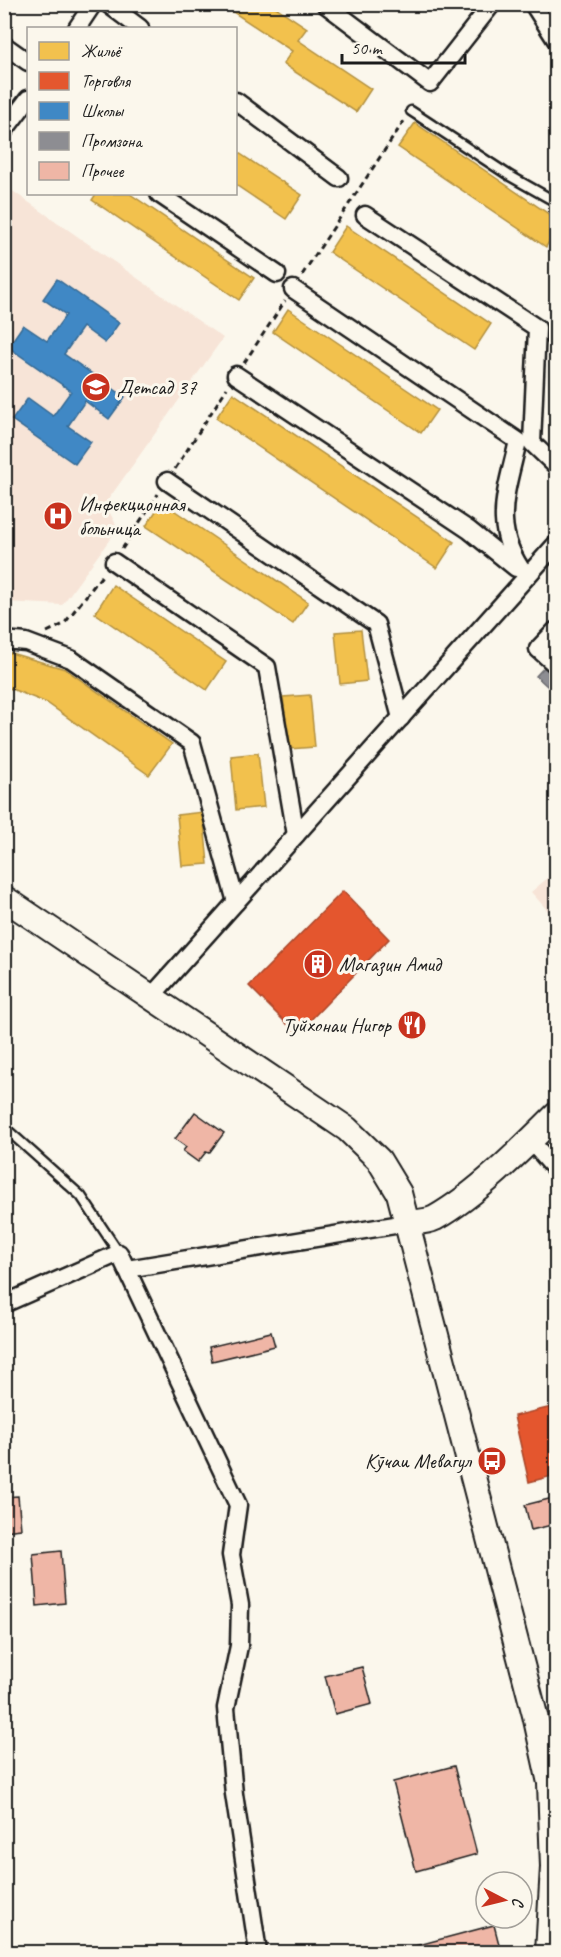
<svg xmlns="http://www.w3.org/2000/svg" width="561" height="1957" font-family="Caveat,sans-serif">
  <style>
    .built { fill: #f7e4d7 }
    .homes { fill: #f2c14e; stroke: #b2903f; stroke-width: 1.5 }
    .shops { fill: #e4572e; stroke: #a84529; stroke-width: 1.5 }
    .schools { fill: #3f88c5; stroke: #346892; stroke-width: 1.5 }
    .industry { fill: #8d8d92; stroke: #6b6b6f; stroke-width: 1.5 }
    .building { fill: #efb6a6; stroke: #1c1c1c; stroke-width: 1.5 }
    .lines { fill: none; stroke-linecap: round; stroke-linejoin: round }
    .lane-casing { stroke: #1c1c1c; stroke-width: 13 }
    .street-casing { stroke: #1c1c1c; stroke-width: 21 }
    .secondary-casing { stroke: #1c1c1c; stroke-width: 28 }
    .path { stroke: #1c1c1c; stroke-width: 3; stroke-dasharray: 6 4.5; stroke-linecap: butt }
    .lane { stroke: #fbf7ec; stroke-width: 8 }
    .street { stroke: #fbf7ec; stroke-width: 16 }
    .secondary { stroke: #fbf7ec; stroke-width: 24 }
    .labels { text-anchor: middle; stroke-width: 6; stroke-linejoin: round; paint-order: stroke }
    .poi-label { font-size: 21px; fill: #1c1c1c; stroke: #fbf7ec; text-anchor: start }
  </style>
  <rect width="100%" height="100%" fill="#fbf7ec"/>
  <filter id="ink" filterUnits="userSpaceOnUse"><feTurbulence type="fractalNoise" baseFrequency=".0167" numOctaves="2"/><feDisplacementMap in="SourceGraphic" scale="12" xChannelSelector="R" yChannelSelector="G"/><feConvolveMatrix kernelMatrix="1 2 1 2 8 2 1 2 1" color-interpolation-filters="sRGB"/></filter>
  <g filter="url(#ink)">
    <g class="built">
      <path d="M 4,185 L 223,338 L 105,504 L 118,528 L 62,605 L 5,602 Z"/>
      <path d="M 556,871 L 556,920 L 531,892 Z"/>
    </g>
    <g class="homes">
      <path d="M 221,4 L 271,4 L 307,28 L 298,40 L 371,89 L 356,112 L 283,64 L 292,51 Z"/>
      <path d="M 415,123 L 556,219 L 556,230 L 546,247 L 398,147 Z"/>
      <path d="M 236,151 L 302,195 L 286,219 L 236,185 Z"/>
      <path d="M 96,194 L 130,194 L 254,278 L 239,300 L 92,200 Z"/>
      <path d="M 346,226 L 491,324 L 474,350 L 329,252 Z"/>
      <path d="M 288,309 L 437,410 L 421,433 L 273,332 Z"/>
      <path d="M 233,393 L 454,542 L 437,568 L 216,418 Z"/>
      <path d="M 162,502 L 308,602 L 293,624 L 146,526 Z"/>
      <path d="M 113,585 L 226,662 L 207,690 L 95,613 Z"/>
      <path d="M 361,630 L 367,681 L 340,684 L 335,632 Z"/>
      <path d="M 4,651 L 65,669 L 172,744 L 149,775 L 47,703 L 4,686 Z"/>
      <path d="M 310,695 L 315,747 L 289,749 L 283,697 Z"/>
      <path d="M 258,753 L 264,807 L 236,810 L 231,756 Z"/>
      <path d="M 203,812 L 208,864 L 182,866 L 177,815 Z"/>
    </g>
    <g class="shops">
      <path d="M 343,891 L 389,939 L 297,1034 L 249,986 Z"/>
      <path d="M 556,1406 L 556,1475 L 529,1482 L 514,1416 Z"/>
    </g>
    <path class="schools" d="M 57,279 L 119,323 L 105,343 L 83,327 L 64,354 L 125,397 L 109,419 L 85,401 L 68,426 L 91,442 L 75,464 L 12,420 L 28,398 L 53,416 L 71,391 L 8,347 L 23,325 L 47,341 L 66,315 L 43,299 Z"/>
    <path class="industry" d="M 547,664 L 556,672 L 556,694 L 536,676 Z"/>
    <g class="building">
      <path d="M 195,1112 L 224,1133 L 209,1153 L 206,1152 L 198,1162 L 183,1151 L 186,1147 L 175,1139 Z"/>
      <path d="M 271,1332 L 275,1346 L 212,1361 L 209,1347 Z"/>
      <path d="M 18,1496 L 21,1529 L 4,1531 L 4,1497 Z"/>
      <path d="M 553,1498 L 556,1524 L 531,1530 L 525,1505 Z"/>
      <path d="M 61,1551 L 65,1603 L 37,1606 L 33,1554 Z"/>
      <path d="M 362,1667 L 372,1704 L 335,1714 L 325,1676 Z"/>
      <path d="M 454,1766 L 477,1854 L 416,1871 L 393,1782 Z"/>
      <path d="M 494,1925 L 501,1952 L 396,1952 L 396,1951 Z"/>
    </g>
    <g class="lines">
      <g class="lane-casing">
        <g id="lane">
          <path d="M 411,111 L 510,176 L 556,202"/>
          <path d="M 4,1127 L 81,1196 L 119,1253"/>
        </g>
      </g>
      <g class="street-casing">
        <g id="street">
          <path d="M 108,4 L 140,28"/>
          <path d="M 325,4 L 430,83 L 492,4"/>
          <path d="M 533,4 L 556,40"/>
          <path d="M 77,28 L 93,4"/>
          <path d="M 4,45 L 28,62"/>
          <path d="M 236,101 L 339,178"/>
          <path d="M 4,131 L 28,99"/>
          <path d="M 159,194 L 277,274"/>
          <path d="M 365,215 L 537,328 L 532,443 L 556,466"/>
          <path d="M 293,289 L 518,441 C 506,494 490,528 526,576"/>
          <path d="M 236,375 L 469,530 L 516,568"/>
          <path d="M 167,481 L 376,624 L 401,718"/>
          <path d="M 114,562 L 267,667 L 296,835"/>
          <path d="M 556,630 L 538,649 L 556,665"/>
          <path d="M 4,640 L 26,642 L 71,659 L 192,743 L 236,902"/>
          <path d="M 151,997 L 556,544"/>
          <path d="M 531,1141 L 556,1170"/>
          <path d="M 127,1269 L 407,1223"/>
          <path d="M 4,1304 L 119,1253 L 238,1505 L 231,1555 L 240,1605 L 239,1646 L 226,1708 L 234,1794 L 258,1952"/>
        </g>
      </g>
      <g class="secondary-casing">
        <g id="secondary">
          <path d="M 4,898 L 347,1129 L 379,1160 L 399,1193 L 535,1715 L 550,1783 L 553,1867 L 548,1952"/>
          <path d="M 407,1223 C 416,1222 427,1222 435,1218 C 476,1195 523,1148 556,1115"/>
        </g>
      </g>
      <g class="path">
        <path d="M 302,275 L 404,121"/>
        <path d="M 244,363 L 285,301"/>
        <path d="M 175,469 L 227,388"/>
        <path d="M 122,549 L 158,494"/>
        <path d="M 47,632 L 64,624 L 104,573"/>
      </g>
      <use href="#lane" class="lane"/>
      <use href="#street" class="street"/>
      <use href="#secondary" class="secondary"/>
    </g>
  </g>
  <defs>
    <g id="school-disc" transform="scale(1.5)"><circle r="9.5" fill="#c8321e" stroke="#fbf7ec"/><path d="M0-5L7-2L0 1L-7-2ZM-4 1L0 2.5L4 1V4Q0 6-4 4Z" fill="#fff"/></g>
    <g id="hospital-disc" transform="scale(1.5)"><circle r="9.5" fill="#c8321e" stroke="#fbf7ec"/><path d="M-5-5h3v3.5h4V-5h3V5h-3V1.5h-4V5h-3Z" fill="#fff"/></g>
    <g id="building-disc" transform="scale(1.5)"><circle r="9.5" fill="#c8321e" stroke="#fbf7ec"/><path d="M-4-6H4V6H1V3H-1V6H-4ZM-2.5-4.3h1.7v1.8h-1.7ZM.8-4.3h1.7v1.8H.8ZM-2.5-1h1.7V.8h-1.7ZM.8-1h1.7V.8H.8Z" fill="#fff"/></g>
    <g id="restaurant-disc" transform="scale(1.5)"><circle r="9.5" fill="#c8321e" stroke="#fbf7ec"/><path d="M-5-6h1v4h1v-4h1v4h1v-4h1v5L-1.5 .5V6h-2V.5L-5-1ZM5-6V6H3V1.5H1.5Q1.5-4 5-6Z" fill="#fff"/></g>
    <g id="bus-disc" transform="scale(1.5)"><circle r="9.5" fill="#c8321e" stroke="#fbf7ec"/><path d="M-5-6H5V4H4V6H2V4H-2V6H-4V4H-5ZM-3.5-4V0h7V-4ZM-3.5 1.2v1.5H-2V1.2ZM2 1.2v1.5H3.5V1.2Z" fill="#fff"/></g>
  </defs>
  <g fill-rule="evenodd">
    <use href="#school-disc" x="96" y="387"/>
    <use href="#hospital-disc" x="58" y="516"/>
    <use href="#building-disc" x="318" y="964"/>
    <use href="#restaurant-disc" x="412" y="1025"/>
    <use href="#bus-disc" x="492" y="1461"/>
  </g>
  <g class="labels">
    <g class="poi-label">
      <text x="117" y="394">Детсад 37</text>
      <text x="79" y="511">Инфекционная<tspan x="79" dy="24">больница</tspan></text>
      <text x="339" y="971">Магазин Амид</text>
      <text x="391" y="1032" text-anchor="end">Туйхонаи Нигор</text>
      <text x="471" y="1468" text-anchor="end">Кӯчаи Мевагул</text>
    </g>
  </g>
  <rect width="561" height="1957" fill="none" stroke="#fbf7ec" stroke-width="24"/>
  <rect x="12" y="12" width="537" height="1933" fill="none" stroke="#1c1c1c" stroke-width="2" filter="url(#ink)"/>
  <rect x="27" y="27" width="210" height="168" fill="#fbf7ec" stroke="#a29f99" stroke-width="1.5"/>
  <rect x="39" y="42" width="30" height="18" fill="#f2c14e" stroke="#a29f99" stroke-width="1.5"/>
  <text x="81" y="57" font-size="18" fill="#1c1c1c">Жильё</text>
  <rect x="39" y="72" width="30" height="18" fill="#e4572e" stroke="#a29f99" stroke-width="1.5"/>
  <text x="81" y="87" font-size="18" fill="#1c1c1c">Торговля</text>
  <rect x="39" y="102" width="30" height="18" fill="#3f88c5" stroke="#a29f99" stroke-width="1.5"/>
  <text x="81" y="117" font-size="18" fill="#1c1c1c">Школы</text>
  <rect x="39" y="132" width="30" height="18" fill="#8d8d92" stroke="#a29f99" stroke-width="1.5"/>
  <text x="81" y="147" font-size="18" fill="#1c1c1c">Промзона</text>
  <rect x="39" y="162" width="30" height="18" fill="#efb6a6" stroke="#a29f99" stroke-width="1.5"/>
  <text x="81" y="177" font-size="18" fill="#1c1c1c">Прочее</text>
  <g transform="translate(504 1900) rotate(97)"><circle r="28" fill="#fbf7ec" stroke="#a29f99" stroke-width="1.5"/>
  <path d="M0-4.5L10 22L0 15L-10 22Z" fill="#c8321e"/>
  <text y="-9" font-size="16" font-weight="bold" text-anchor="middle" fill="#1c1c1c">С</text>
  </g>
  <path d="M342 54v9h123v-9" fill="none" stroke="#1c1c1c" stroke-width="3"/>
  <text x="351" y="54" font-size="18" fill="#1c1c1c" stroke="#fbf7ec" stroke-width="4.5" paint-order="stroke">50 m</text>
</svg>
